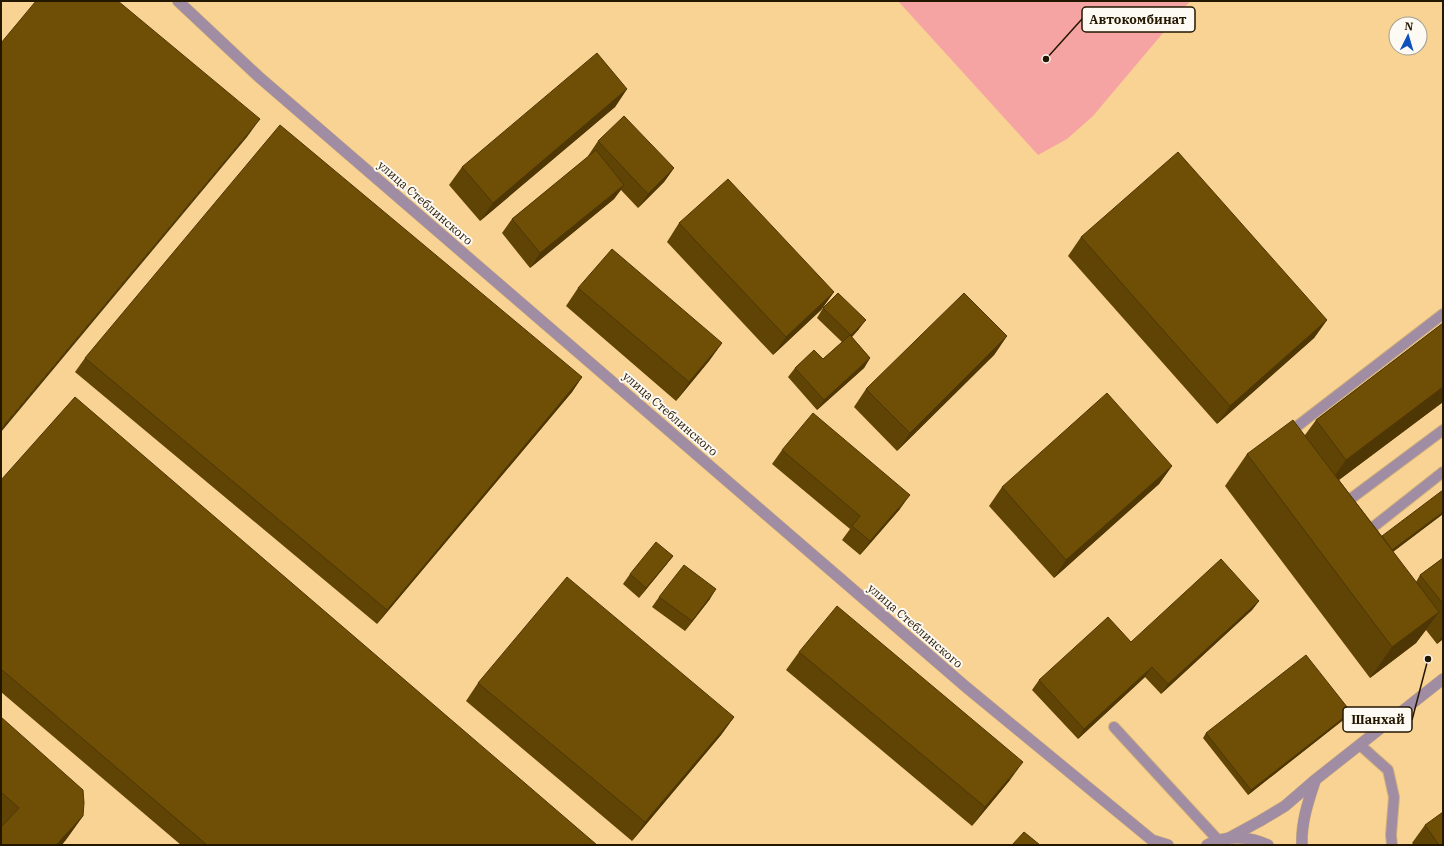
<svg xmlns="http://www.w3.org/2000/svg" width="1444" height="846" font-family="'IBM Plex Serif',serif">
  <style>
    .grass { fill: #f6a4a3 }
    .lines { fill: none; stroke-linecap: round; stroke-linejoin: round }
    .service-casing { stroke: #d2b179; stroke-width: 12 }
    .minor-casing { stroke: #d2b179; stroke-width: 12 }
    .tertiary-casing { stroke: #d2b179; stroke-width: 12 }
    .service { stroke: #a08da4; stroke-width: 10 }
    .minor { stroke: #a08da4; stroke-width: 11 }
    .tertiary { stroke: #a08da4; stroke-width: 11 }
    .wall { fill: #5f4405 }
    .shaded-wall { fill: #4e3704 }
    .building { fill: #6f4f06; stroke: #4e3704 }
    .labels { text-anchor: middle; stroke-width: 4; stroke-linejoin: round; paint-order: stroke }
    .street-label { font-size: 12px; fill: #241700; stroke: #fdf9f3 }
    .leader { fill: none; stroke: #241700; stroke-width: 1.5 }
    .callout-dot { fill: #241700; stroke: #fdf9f3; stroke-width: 1.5 }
    .callout { fill: #fdf9f3; stroke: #241700; stroke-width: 1.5 }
    .callout-label { font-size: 13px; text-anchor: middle; font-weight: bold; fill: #241700 }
  </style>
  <rect width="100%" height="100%" fill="#f8d394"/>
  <path class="grass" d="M 898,1 L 1190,1 L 1093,116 L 1067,139 L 1038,155 Z"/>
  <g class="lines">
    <g class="service-casing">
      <g id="service">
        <path d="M 1287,434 L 1443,314"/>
        <path d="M 1341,506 L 1443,430"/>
        <path d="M 1363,535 L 1443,472"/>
        <path d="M 1114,727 L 1218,840"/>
        <path d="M 1360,745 L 1388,770 L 1394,797 L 1391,835 L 1392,845"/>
      </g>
    </g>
    <g class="minor-casing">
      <g id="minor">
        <path d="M 178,1 L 259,77 L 966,687 L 1152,840 L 1168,845"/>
        <path d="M 1227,839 L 1260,821 L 1285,806 L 1315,780 L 1443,679"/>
        <path d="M 1302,845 C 1301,823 1308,802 1315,781"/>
      </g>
    </g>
    <g class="tertiary-casing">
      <path id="tertiary" d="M 1207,845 C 1225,835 1250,836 1268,845"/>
    </g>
    <use href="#service" class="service"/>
    <use href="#minor" class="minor"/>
    <use href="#tertiary" class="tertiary"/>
  </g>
  <g class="wall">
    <path d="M 627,89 L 615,107 L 480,221 L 449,185 L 462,167 Z"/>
    <path d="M 598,141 L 674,168 L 664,182 L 638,208 L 621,190 L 614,199 L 530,268 L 502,233 L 512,219 L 589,157 L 588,156 Z"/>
    <path d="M 679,223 L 834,292 L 821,310 L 773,355 L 667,242 Z"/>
    <path d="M 1081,237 L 1327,320 L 1314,338 L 1217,424 L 1068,256 Z"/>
    <path d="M 578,288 L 722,343 L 709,361 L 676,401 L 566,306 Z"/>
    <path d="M 823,308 L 859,329 L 852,337 L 870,358 L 864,368 L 817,410 L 788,377 L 795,368 L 823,359 L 842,342 L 817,318 Z"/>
    <path d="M 1443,323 L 1443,402 L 1339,480 L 1382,536 L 1443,514 L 1393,552 L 1416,582 L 1420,575 L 1443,558 L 1443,639 L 1437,644 L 1426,630 L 1416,643 L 1370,678 L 1225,486 L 1247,454 L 1305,435 L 1316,420 Z"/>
    <path d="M 1007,336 L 994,355 L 897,451 L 854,407 L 866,389 Z"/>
    <path d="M 85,358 L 582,377 L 572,392 L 377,624 L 75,372 Z"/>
    <path d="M 782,450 L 900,509 L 860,555 L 842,540 L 850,529 L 772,464 Z"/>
    <path d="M 1172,466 L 1159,484 L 1054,578 L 989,506 L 1002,487 Z"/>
    <path d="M 1,480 L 597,845 L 181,845 L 1,692 Z"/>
    <path d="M 673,556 L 666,565 L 639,598 L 623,584 L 630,574 Z"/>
    <path d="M 659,597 L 710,599 L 685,631 L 652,607 Z"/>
    <path d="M 1259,601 L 1252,610 L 1161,694 L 1145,677 L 1078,739 L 1032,690 L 1039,680 L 1131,642 Z"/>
    <path d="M 799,652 L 1010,780 L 972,826 L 786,670 Z"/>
    <path d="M 478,683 L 734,717 L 721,735 L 632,841 L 466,701 Z"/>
    <path d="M 1351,712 L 1347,717 L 1248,795 L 1203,738 L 1206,733 Z"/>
    <path d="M 1,717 L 83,816 L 65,841 L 1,845 Z"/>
    <path d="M 1425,825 L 1443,845 L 1414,845 L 1412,843 Z"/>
  </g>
  <g class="shaded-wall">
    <path d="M 627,89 L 615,107 L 480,221 L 493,203 Z"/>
    <path d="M 260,119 L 247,137 L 1,432 L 1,429 Z"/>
    <path d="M 674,168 L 664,182 L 638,208 L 648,194 Z"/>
    <path d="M 624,185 L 614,199 L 530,268 L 540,253 Z"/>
    <path d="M 834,292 L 821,310 L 773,355 L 786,337 Z"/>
    <path d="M 866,320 L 859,329 L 844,345 L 851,335 Z"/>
    <path d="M 1327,320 L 1314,338 L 1217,424 L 1230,406 Z"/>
    <path d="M 1007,336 L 994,355 L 897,451 L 910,433 Z"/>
    <path d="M 722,343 L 709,361 L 676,401 L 689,382 Z"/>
    <path d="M 870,358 L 864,368 L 817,410 L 824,400 Z"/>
    <path d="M 582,377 L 572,392 L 377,624 L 387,610 Z"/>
    <path d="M 1443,387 L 1443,402 L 1324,491 L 1346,460 Z"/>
    <path d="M 1172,466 L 1159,484 L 1054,578 L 1066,560 Z"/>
    <path d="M 910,495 L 900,509 L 860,555 L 870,541 Z"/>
    <path d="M 1443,512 L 1443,514 L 1379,562 L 1383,557 Z"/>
    <path d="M 673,556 L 666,565 L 639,598 L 646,588 Z"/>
    <path d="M 716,589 L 710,599 L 685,631 L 692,621 Z"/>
    <path d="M 1259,601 L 1252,610 L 1161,694 L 1168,684 Z"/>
    <path d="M 1439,612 L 1416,643 L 1370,678 L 1392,647 Z"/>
    <path d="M 1443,635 L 1443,639 L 1437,644 Z"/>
    <path d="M 1152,667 L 1145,677 L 1078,739 L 1084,729 Z"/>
    <path d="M 1351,712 L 1347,717 L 1248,795 L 1251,790 Z"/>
    <path d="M 734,717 L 721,735 L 632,841 L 645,822 Z"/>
    <path d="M 1023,762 L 1010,780 L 972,826 L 985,807 Z"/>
    <path d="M 83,816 L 65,841 L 62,845 L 56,845 Z"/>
  </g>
  <g class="building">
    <path d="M 36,1 L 118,1 L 260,119 L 1,429 L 1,43 Z"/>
    <path d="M 597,53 L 627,89 L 493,203 L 462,167 Z"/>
    <path d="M 624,116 L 674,168 L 648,194 L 598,141 Z"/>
    <path d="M 280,125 L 582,377 L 387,610 L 85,358 Z"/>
    <path d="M 596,150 L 624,185 L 540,253 L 512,219 Z"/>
    <path d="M 1178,152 L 1327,320 L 1230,406 L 1081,237 Z"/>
    <path d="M 728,179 L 834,292 L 786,337 L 679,223 Z"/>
    <path d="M 612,249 L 722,343 L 689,382 L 578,288 Z"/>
    <path d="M 838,293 L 866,320 L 851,335 L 823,308 Z"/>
    <path d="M 964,293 L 1007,336 L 910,433 L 866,389 Z"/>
    <path d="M 1443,323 L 1443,387 L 1346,460 L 1316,420 Z"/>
    <path d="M 850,335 L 870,358 L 824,400 L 795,368 L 814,350 L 823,359 Z"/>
    <path d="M 1107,393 L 1172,466 L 1066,560 L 1002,487 Z"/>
    <path d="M 75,397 L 597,845 L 207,845 L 1,669 L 1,480 Z"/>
    <path d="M 813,413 L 910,495 L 870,541 L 852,526 L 860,516 L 782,450 Z"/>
    <path d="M 1293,420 L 1439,612 L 1392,647 L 1247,454 Z"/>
    <path d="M 1443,490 L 1443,512 L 1392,550 L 1382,536 Z"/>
    <path d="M 656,542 L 673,556 L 646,588 L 630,574 Z"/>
    <path d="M 1443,558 L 1443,604 L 1420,575 Z"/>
    <path d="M 1221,559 L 1259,601 L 1168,684 L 1152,667 L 1084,729 L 1039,680 L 1108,617 L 1131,642 Z"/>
    <path d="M 684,565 L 716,589 L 692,621 L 659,597 Z"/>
    <path d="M 567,577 L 734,717 L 645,822 L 478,683 Z"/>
    <path d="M 837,606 L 1023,762 L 985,807 L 799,652 Z"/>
    <path d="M 1306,655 L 1351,712 L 1251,790 L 1206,733 Z"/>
    <path d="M 1,717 L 83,790 L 84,803 L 83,816 L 56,845 L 1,845 L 1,827 L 19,808 L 1,792 Z"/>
    <path d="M 1443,812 L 1443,845 L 1439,845 L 1425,825 Z"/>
    <path d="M 1024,832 L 1040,845 L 1012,845 Z"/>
  </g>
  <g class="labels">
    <g class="street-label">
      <text transform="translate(425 203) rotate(41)" y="4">улица Стеблинского</text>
      <text transform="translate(670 414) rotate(41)" y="4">улица Стеблинского</text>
      <text transform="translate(915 626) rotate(41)" y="4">улица Стеблинского</text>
    </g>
  </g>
  <path class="leader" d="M1046 59L1082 19M1428 659L1412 720"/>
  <g class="callout-dot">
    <circle cx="1046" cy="59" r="4"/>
    <circle cx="1428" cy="659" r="4"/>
  </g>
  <g class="callout">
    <rect x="1082" y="7" width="113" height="25" rx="4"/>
    <rect x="1343" y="707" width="69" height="25" rx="4"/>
  </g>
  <g class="callout-label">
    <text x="1138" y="24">Автокомбинат</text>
    <text x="1378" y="724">Шанхай</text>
  </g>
  <rect width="1444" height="846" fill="none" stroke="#241700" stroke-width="4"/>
  <g transform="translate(1408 36) rotate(5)"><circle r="19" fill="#fdf9f3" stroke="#a69f92"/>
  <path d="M0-3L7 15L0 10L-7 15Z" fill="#1052bd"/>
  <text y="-6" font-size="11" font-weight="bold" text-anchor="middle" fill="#241700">N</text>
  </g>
</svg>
